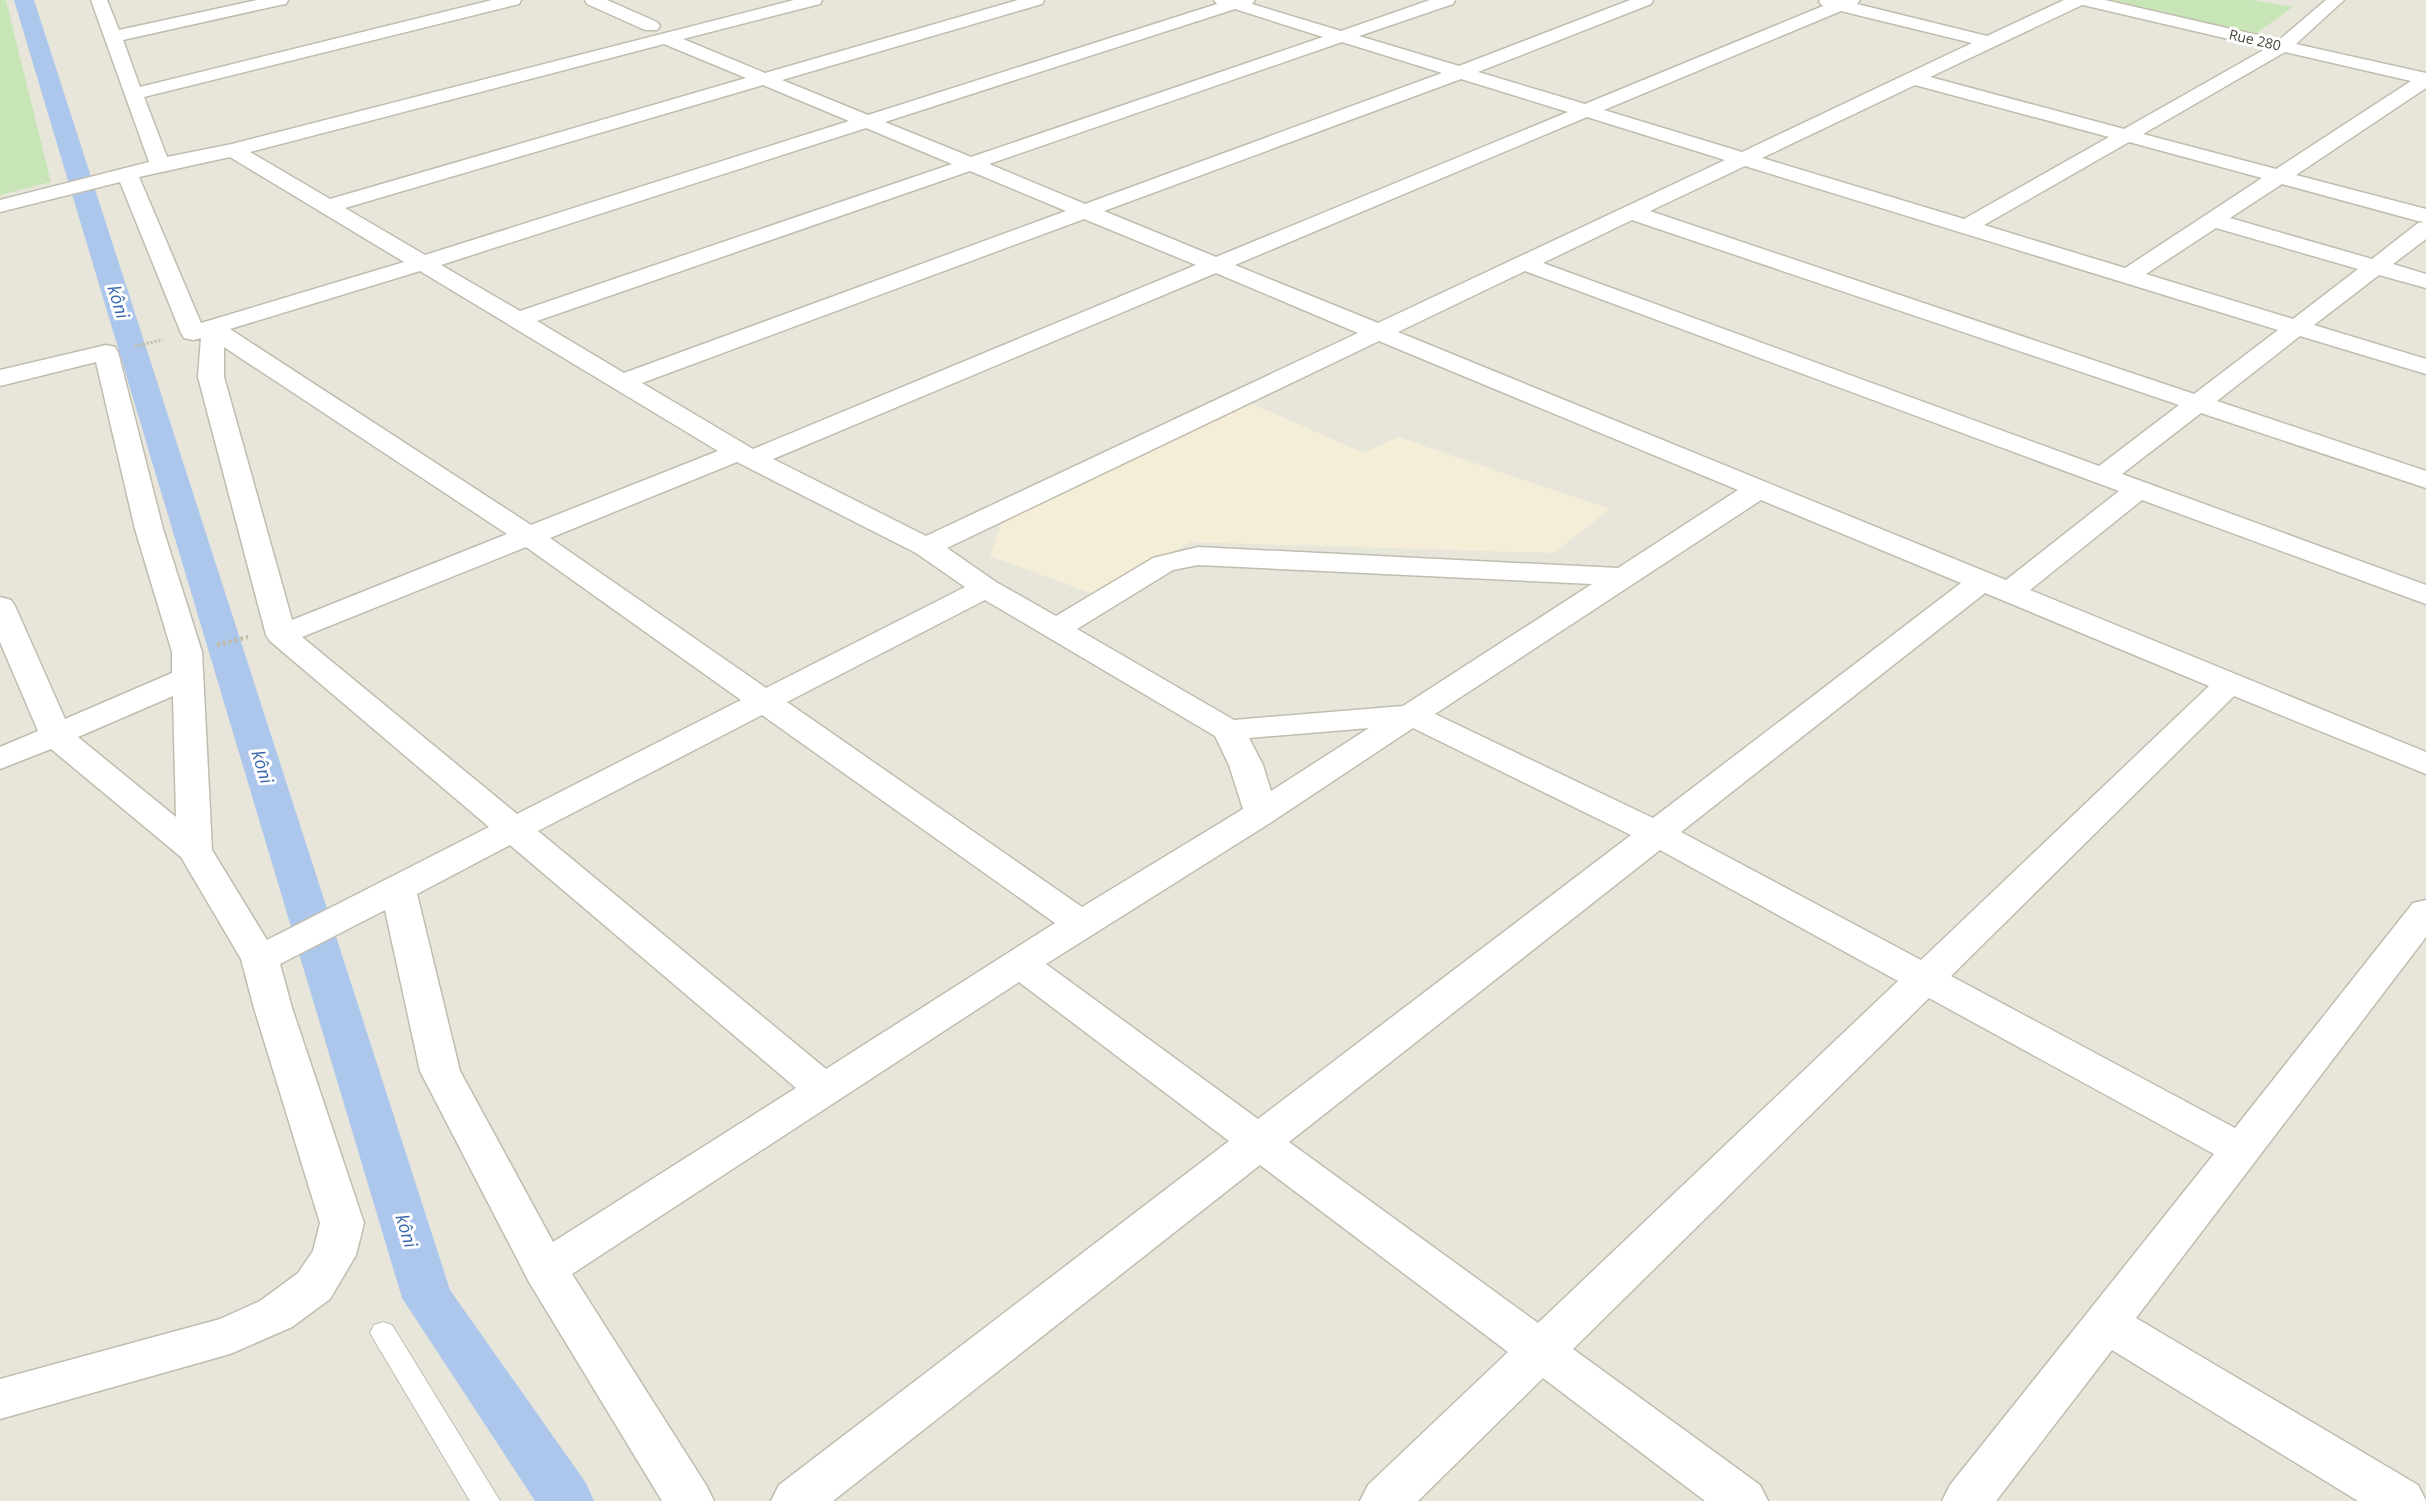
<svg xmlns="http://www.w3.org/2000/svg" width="2426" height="1501" font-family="'Open Sans',sans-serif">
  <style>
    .residential { fill: #e8e6da }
    .commercial { fill: #f4eed9 }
    .green { fill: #c8e5b8 }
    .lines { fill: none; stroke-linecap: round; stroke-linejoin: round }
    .canal { fill: #adc7ec; fill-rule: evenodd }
    .service-casing { stroke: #c0bdaf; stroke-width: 2 }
    .minor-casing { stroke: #c0bdaf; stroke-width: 3 }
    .path-far1 { stroke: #c0bba1; stroke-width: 3; stroke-dasharray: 2 2; stroke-linecap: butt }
    .path { stroke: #c0bba1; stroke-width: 4; stroke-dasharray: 3 3; stroke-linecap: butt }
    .service { fill: #fff; fill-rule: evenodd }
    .minor { fill: #fff; fill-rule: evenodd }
    .labels { text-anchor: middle; stroke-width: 6; stroke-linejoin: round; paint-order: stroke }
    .far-street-label { font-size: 14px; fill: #48453a; stroke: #fff }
    .water-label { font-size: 18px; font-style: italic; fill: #3a67ad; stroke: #fff }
  </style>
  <rect width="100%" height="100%" fill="#f5f4ec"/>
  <rect class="residential" x="0" y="0" width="2426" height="1501"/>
  <path class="commercial" d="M 1241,399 L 1364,453 L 1398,437 L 1610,509 L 1554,553 L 1190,542 L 1096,595 L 990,556 L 1005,514 Z"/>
  <g class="green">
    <path d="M 0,0 L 6,0 L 51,182 L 0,195 Z"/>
    <path d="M 2113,0 L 2252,0 L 2293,7 L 2257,33 L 2103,5 Z"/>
  </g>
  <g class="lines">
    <path class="canal" d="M 14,0 L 34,0 L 450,1290 L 586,1483 L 594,1501 L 535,1501 L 402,1298 Z"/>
    <g class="service-casing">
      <path id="service" d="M 383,1322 L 392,1325 L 500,1501 L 470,1501 L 370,1333 L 374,1325 Z"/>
    </g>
    <g class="minor-casing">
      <g id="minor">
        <path d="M 91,0 L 107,0 L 119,30 L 257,0 L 288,0 L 286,4 L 280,5 L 123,40 L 140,87 L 492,0 L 521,0 L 519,4 L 144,97 L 167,157 L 232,144 L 794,0 L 822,0 L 820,4 L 683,39 L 765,73 L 1018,0 L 1044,0 L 1042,4 L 782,80 L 868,115 L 1217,4 L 1214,0 L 1255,0 L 1252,4 L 1341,31 L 1430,0 L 1455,0 L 1453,4 L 1359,36 L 1459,66 L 1630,0 L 1653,0 L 1651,4 L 1478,72 L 1585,104 L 1823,6 L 1819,2 L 1820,0 L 1860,0 L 1857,4 L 1987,36 L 2064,0 L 2105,0 L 2279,40 L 2326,0 L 2344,0 L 2296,44 L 2426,73 L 2426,88 L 2296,175 L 2426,209 L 2426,239 L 2393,264 L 2426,274 L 2426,288 L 2379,275 L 2314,325 L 2426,359 L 2426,374 L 2300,336 L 2217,401 L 2426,471 L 2426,488 L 2201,413 L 2122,474 L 2426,585 L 2426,604 L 2142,500 L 2030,590 L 2426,752 L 2426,774 L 2234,696 L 1951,976 L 2235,1128 L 2413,903 L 2426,900 L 2426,937 L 2136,1318 L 2418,1485 L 2426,1501 L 2358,1501 L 2112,1350 L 1996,1501 L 1942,1501 L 1950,1485 L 2214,1154 L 1929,998 L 1573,1349 L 1760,1485 L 1768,1501 L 1705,1501 L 1543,1378 L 1418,1501 L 1360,1501 L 1368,1485 L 1508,1352 L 1260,1165 L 833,1501 L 771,1501 L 779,1485 L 1229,1141 L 1019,982 L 572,1274 L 706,1485 L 714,1501 L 662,1501 L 529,1282 L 420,1071 L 385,910 L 280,964 L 292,1008 L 364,1223 L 356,1255 L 330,1299 L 292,1327 L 230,1354 L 0,1419 L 0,1379 L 220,1319 L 260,1301 L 298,1273 L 313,1251 L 320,1223 L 254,1008 L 241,959 L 181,857 L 51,749 L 0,769 L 0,747 L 38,731 L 0,642 L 0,597 L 11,600 L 15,606 L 65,719 L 172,673 L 172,652 L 135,529 L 96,362 L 0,386 L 0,370 L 106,345 L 115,347 L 118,352 L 163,529 L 202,652 L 212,850 L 267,940 L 489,827 L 270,641 L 266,635 L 198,377 L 201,338 L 193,340 L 184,338 L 181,333 L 120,182 L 0,212 L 0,200 L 149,162 ZM 2082,5 L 2083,5 L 2267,48 L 2124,129 L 1930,77 ZM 1235,9 L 1323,37 L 971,157 L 885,122 ZM 1841,11 L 1972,43 L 1742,152 L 1604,110 ZM 1342,42 L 1442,73 L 1085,204 L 989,164 ZM 664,44 L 746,78 L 330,199 L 250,152 ZM 2285,52 L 2411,81 L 2276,169 L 2143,134 ZM 1461,79 L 1568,112 L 1216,257 L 1104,211 ZM 763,85 L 849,121 L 425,255 L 345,208 ZM 1915,85 L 2109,137 L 1964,219 L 1762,158 ZM 1587,117 L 1725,160 L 1378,323 L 1235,265 ZM 866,128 L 952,164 L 520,311 L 441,265 ZM 2129,142 L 2262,178 L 2125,268 L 1984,225 ZM 230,157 L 404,262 L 201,323 L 139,177 ZM 1745,166 L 2278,330 L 2194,394 L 1650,211 ZM 970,171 L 1066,211 L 624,373 L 537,321 ZM 2282,184 L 2418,221 L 2424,222 L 2418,223 L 2372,259 L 2230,218 ZM 1084,219 L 1196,265 L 753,449 L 642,383 ZM 1632,220 L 2179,405 L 2099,466 L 1543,263 ZM 2216,228 L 2358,269 L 2293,319 L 2146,274 ZM 420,271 L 718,451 L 531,525 L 230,329 ZM 1525,271 L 2119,491 L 2006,580 L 1398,332 ZM 1216,273 L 1358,333 L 926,536 L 773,459 ZM 1379,341 L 1738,490 L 1618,568 L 1198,547 L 1153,558 L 1056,616 L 996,582 L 947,548 ZM 224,347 L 507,534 L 292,620 L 224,377 ZM 737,462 L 916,553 L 965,587 L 766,688 L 550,538 ZM 1761,500 L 1961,583 L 1653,818 L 1435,714 ZM 526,547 L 741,700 L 517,814 L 302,637 ZM 1198,565 L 1592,584 L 1403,706 L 1234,720 L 1077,629 L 1173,570 ZM 1985,593 L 2209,686 L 1921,960 L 1681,832 ZM 985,600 L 1215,736 L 1229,765 L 1243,809 L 1082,907 L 787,702 ZM 173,696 L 176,817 L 78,737 ZM 762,715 L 1055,923 L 826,1069 L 538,831 ZM 1369,728 L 1271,791 L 1263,765 L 1249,738 ZM 1413,728 L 1631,835 L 1258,1119 L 1046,964 L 1273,821 ZM 510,845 L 796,1088 L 553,1242 L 460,1071 L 417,894 ZM 1660,850 L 1898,981 L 1538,1323 L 1289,1142 Z"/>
        <path d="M 585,0 L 607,0 L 657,22 L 660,26 L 657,30 L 645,30 L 587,4 Z"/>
      </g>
    </g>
    <path class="path-far1" d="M 135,346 L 163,340"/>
    <path class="path" d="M 217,645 L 248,637"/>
    <use href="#service" class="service"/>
    <use href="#minor" class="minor"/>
  </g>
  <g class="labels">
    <g class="far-street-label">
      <text transform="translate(2255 40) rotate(13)" y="5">Rue 280</text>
    </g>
    <g class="water-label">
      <text transform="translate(118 302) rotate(73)" y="6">kôni</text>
      <text transform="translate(262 767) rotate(73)" y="6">kôni</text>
      <text transform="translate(406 1231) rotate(73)" y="6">kôni</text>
    </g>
  </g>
</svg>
